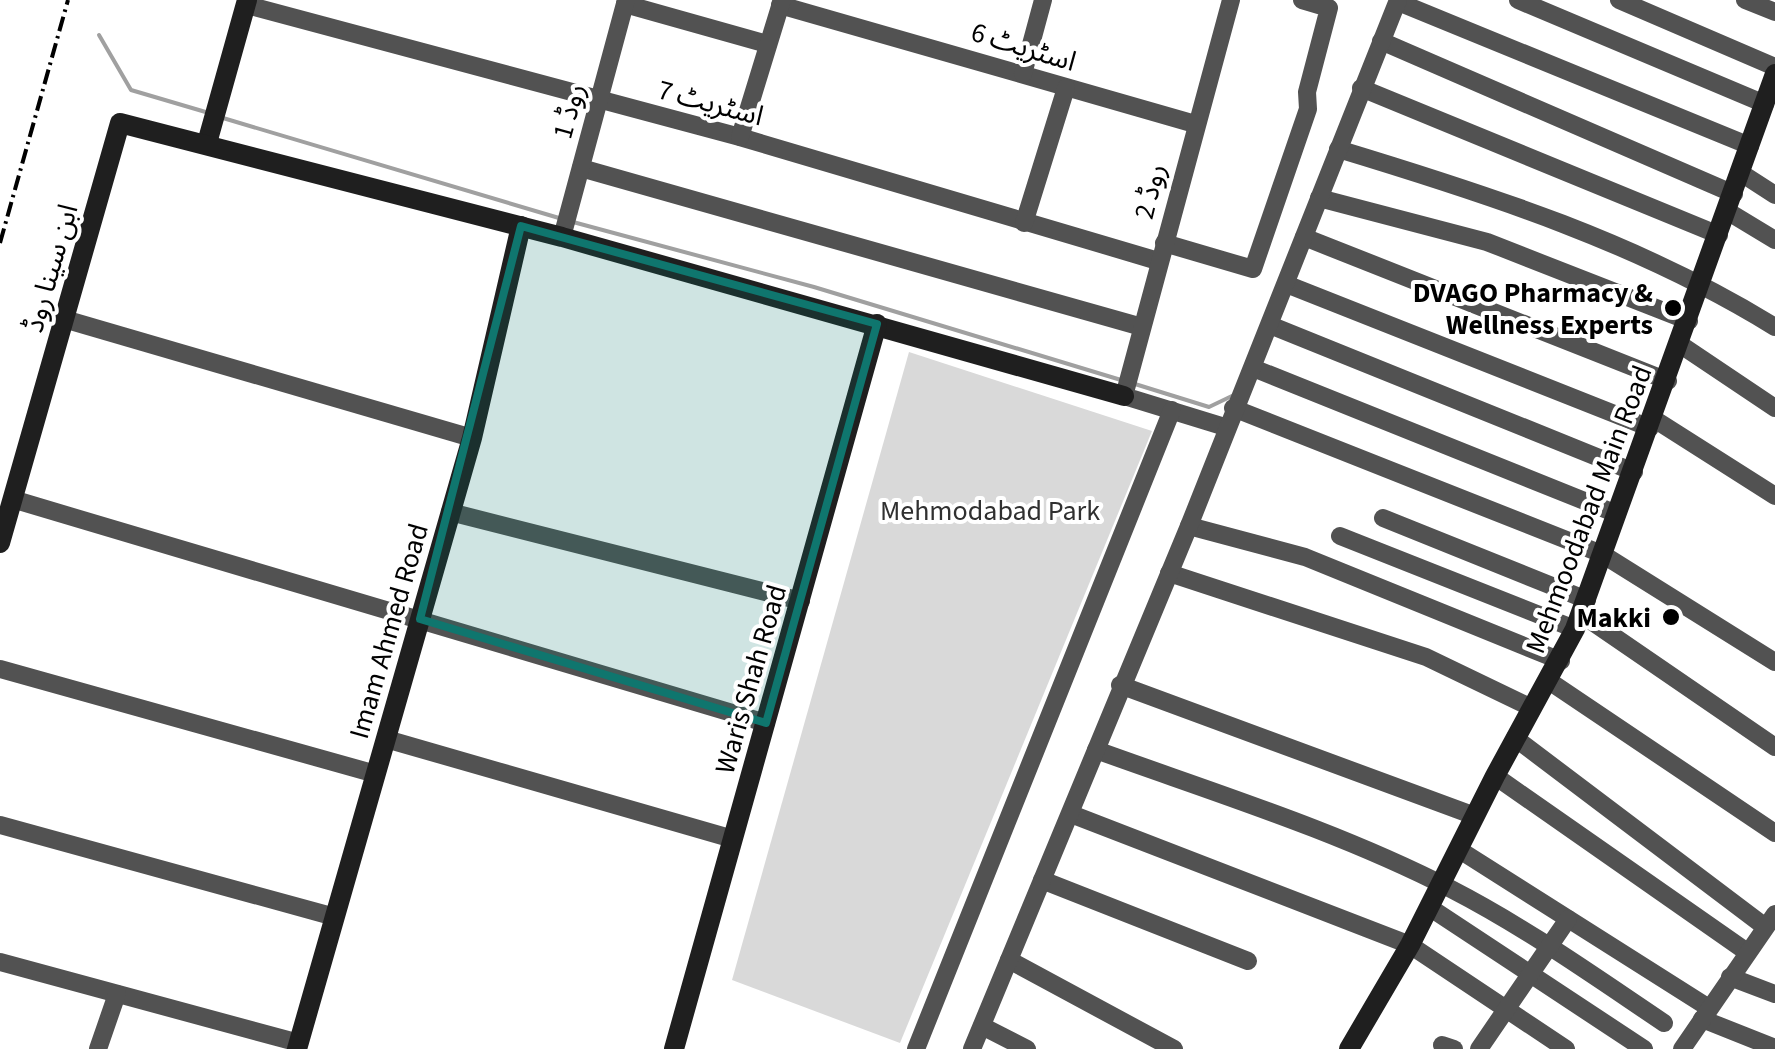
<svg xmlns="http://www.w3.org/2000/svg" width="1775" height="1049" font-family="'Source Sans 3','Noto Sans Arabic',sans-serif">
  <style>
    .green { fill: #d9d9d9 }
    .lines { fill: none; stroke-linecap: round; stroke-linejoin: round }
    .stream { stroke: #a0a0a0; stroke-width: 4 }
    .street { stroke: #525252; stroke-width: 18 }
    .secondary { stroke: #1f1f1f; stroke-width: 20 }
    .rail { stroke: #000; stroke-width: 4; stroke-dasharray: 15 5 2.5 5; stroke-linecap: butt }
    .marked { fill: #0f766e; fill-opacity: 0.2; stroke: #0f766e; stroke-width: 8; stroke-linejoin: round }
    .poi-dot { fill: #000; stroke: #fff; stroke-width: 4 }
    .labels { text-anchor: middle; stroke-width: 8; stroke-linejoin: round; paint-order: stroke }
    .street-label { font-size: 28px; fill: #000; stroke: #fff }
    .poi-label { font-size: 28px; font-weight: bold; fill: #000; stroke: #fff; text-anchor: end }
    .park-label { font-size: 28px; fill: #303030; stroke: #fff }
  </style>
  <rect width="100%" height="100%" fill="#fff"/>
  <path class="green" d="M 909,352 L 1152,431 L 900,1043 L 732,980 Z"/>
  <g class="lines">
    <g class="stream">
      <path d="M 99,35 L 131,90 L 209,113"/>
      <path d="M 223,118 L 559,218"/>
      <path d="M 573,222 L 814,287 L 1121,380"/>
      <path d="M 1135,384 L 1209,407 L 1234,395"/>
    </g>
    <g class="street">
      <path d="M 1518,0 L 1765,104"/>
      <path d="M 1619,0 L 1775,67"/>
      <path d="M 1745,0 L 1775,12"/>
      <path d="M 1398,2 L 1750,146"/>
      <path d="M 625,4 L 767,44"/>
      <path d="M 247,5 L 740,137 L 1158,261"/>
      <path d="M 780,5 L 1195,124"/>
      <path d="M 1381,41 L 1734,194"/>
      <path d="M 1023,74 L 1043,0"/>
      <path d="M 1361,88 L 1719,235"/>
      <path d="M 740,137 L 782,0"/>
      <path d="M 1338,149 C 1490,195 1639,243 1775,327"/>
      <path d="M 581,168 L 1142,327"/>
      <path d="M 1741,173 L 1775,195"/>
      <path d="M 1319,198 L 1487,242 L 1689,321"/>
      <path d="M 1727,211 L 1775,240"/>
      <path d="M 1024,223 L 1066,88"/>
      <path d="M 562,237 L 626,0"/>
      <path d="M 1304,237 L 1668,381"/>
      <path d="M 1164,243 L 1253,269 L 1308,109 L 1307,92 L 1329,8 L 1302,0"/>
      <path d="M 1286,284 L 1650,428"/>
      <path d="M 64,319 L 472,438"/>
      <path d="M 1270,325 L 1634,472"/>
      <path d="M 1681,345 L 1775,408"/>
      <path d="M 1253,368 L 1617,514"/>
      <path d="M 1233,408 L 1602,554 L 1775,662"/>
      <path d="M 1654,419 L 1775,496"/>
      <path d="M 1225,427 L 1124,396 L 1231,0"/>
      <path d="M 12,499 L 766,723"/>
      <path d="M 450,512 L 801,601"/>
      <path d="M 1383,518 L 1587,600"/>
      <path d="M 1189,526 L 1305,557 L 1561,661"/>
      <path d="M 1340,536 L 1575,629"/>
      <path d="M 1169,573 L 1426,657 L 1532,708"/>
      <path d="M 1581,614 L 1775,747"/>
      <path d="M 0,669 L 376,774"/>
      <path d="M 1549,681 L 1775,833"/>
      <path d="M 1120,685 L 1475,816"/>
      <path d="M 1515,738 L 1764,926"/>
      <path d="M 386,739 L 733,839"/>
      <path d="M 1096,750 C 1215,793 1338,831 1451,889 C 1525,927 1594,976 1664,1023"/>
      <path d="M 1495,776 L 1747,952"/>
      <path d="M 1071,814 L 1410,945 L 1566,1049"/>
      <path d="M 0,825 L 335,917"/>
      <path d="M 1458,849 L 1709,1008"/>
      <path d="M 1042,880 L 1248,961"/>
      <path d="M 1429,907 L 1644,1049"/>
      <path d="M 1009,960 L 1174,1049"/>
      <path d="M 0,962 L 299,1043"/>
      <path d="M 1730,977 L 1775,994"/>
      <path d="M 1702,1019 L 1775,1048"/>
      <path d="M 982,1026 L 1027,1049"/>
      <path d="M 1442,1045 L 1454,1049"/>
      <path d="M 98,1049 L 117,994"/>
      <path d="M 916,1049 L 1172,410"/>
      <path d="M 972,1049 L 1189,526 L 1398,0"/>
      <path d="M 1479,1049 L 1568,919"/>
      <path d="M 1682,1049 L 1775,914"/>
    </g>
    <g class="secondary">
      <path d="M 207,143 L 247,0"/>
      <path d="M 0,543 L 120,123 L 562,237 L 1124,396"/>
      <path d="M 297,1049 L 472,438 L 521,226"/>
      <path d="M 674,1049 L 877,324"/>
      <path d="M 1349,1049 L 1410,945 L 1495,776 L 1575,629 L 1775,74"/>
    </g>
    <path class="rail" d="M 0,243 L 68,0"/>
  </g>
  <path class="marked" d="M 521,226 L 877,324 L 766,723 L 420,619 Z"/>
  <g class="poi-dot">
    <circle cx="1673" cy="308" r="10"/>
    <circle cx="1671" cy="617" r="10"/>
  </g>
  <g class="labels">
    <g class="street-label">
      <text transform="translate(1024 46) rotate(17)" y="10">اسٹریٹ 6</text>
      <text transform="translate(711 102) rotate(15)" y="10">اسٹریٹ 7</text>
      <text transform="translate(568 111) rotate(-75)" y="10">روڈ 1</text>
      <text transform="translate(1149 191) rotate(-76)" y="10">روڈ 2</text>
      <text transform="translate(50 268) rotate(-74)" y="10">ابن سینا روڈ</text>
      <text transform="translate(1588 509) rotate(-69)" y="10">Mehmoodabad Main Road</text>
      <text transform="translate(388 631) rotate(-74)" y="10">Imam Ahmed Road</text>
      <text transform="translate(750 679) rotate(-74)" y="10">Waris Shah Road</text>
    </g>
    <g class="poi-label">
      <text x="1653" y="302">DVAGO Pharmacy &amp;<tspan x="1653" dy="32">Wellness Experts</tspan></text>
      <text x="1651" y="627">Makki</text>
    </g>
    <g class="park-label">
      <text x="990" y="520">Mehmodabad Park</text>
    </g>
  </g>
</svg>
